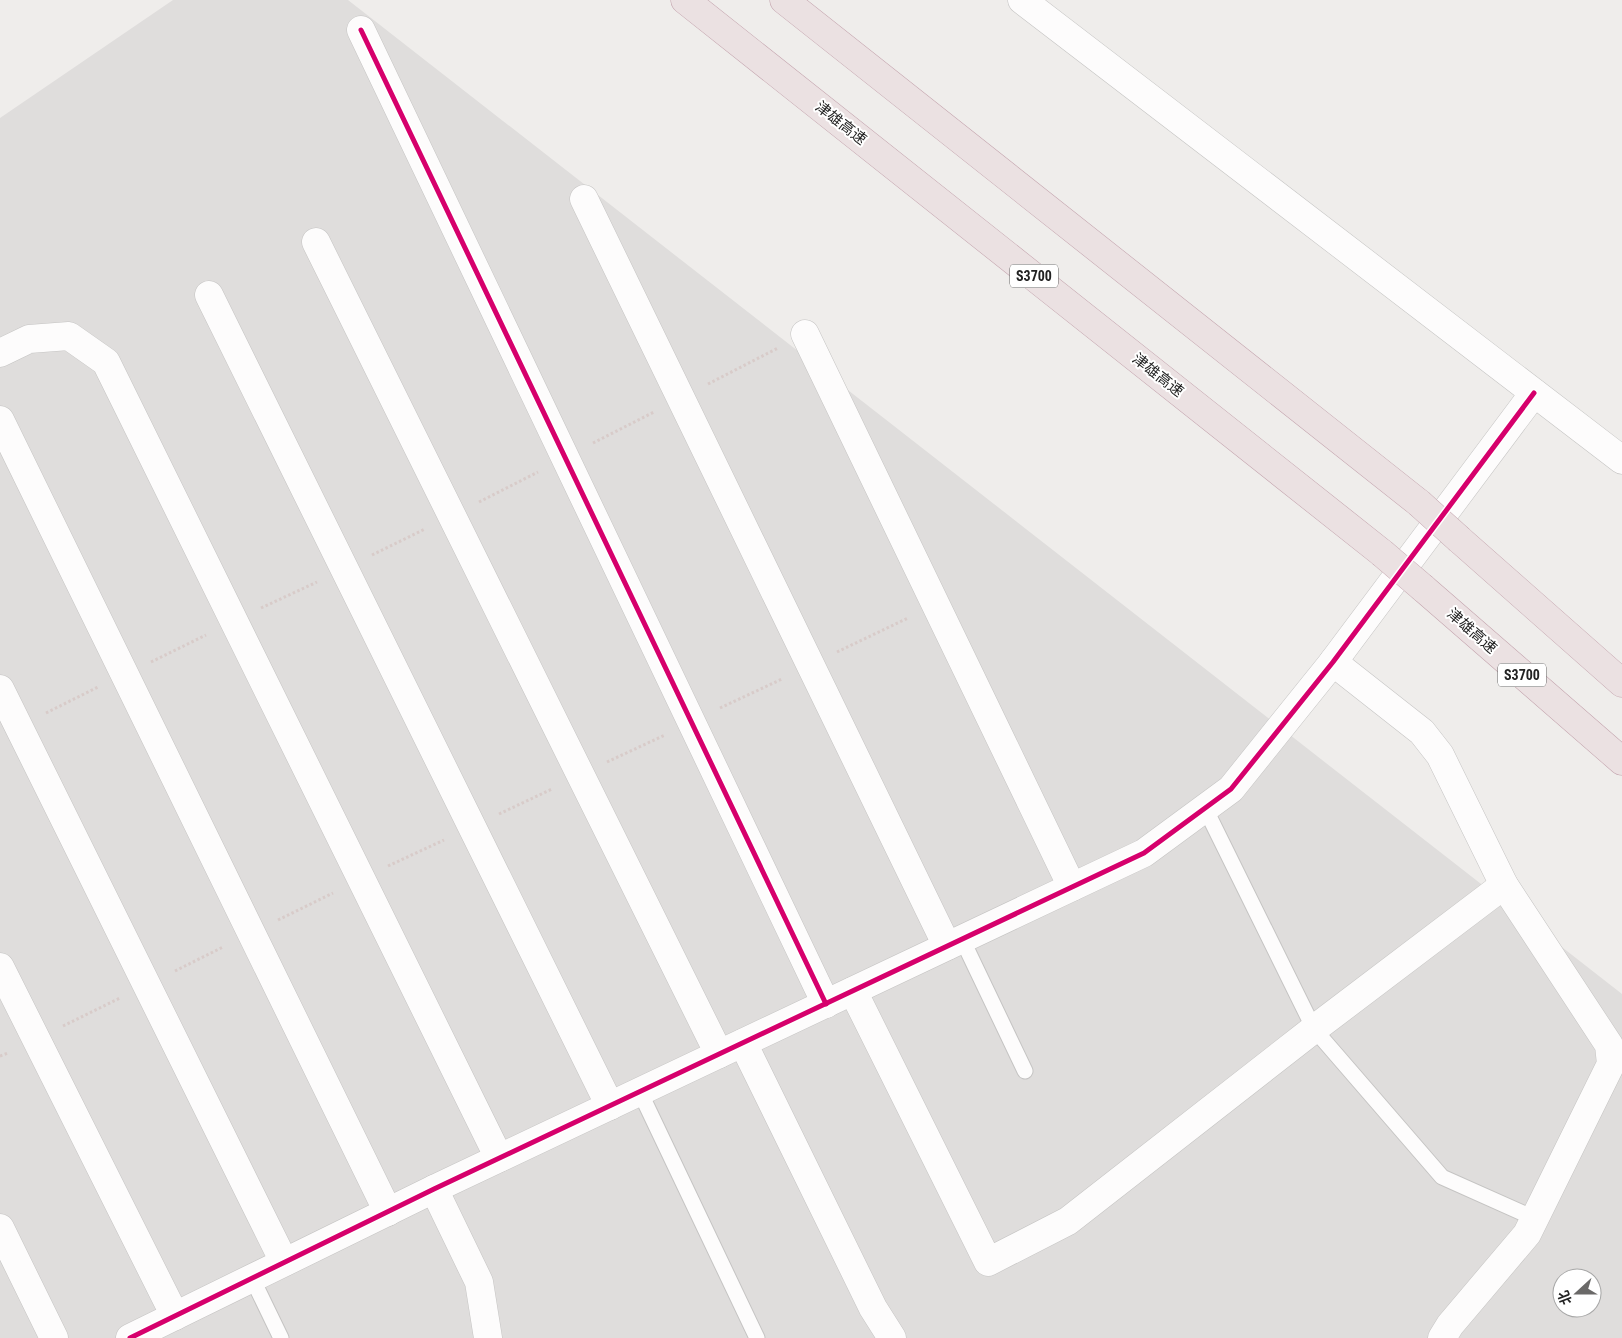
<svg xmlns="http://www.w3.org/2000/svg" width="1622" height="1338" font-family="'Roboto Condensed','Noto Sans SC',sans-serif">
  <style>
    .residential { fill: #dfdddc; fill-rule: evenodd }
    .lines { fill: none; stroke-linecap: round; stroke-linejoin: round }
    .service-casing { stroke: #c5c4c3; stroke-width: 17 }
    .minor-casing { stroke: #c5c4c3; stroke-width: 29 }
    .tertiary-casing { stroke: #c5c4c3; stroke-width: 29 }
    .motorway-casing { stroke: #c3a3ad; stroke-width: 29 }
    .path { stroke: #d8cbc9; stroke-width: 3; stroke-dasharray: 2.5 2.5; stroke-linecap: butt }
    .service { stroke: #fdfcfc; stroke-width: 15 }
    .minor { stroke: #fdfcfc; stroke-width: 28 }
    .tertiary { stroke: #fdfcfc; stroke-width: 28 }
    .motorway { stroke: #ebe1e2; stroke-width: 28 }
    .motorway-bridge-casing { stroke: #c3a3ad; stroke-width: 29; stroke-linecap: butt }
    .motorway-bridge { stroke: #ebe1e2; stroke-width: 28 }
    .cycleway-casing { stroke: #fff; stroke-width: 8 }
    .cycleway { stroke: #d6006c; stroke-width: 5 }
    .labels { text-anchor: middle; stroke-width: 4; stroke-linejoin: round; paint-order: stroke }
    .shield { fill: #fff; stroke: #646464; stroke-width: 1 }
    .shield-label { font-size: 14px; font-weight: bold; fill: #222 }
    .street-label { font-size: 15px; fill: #222; stroke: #fff }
  </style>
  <rect width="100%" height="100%" fill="#efedeb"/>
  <path class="residential" d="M 173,0 L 348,0 L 1622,994 L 1622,1338 L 0,1338 L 0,118 ZM 1562,1278 L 1592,1278 L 1592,1308 L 1562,1308 Z"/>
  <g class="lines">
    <g class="service-casing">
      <g id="service">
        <path d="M 1205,808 L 1314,1029 L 1442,1177 L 1534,1218"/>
        <path d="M 962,939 L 1025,1071"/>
        <path d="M 640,1092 L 757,1338"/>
        <path d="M 252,1278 L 281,1338"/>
      </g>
    </g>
    <g class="minor-casing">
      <g id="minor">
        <path d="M 1022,0 L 1622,460"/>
        <path d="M 361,30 L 826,1004"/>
        <path d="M 584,199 L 947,946"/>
        <path d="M 316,242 L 719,1054"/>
        <path d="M 209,295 L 610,1106"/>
        <path d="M 805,334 L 1072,887"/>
        <path d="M 0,353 L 29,339 L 69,336 L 106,362 L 499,1158"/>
        <path d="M 0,420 L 388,1212"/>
        <path d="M 1333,662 L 1422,732 L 1440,755 L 1504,885 L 1609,1045 L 1611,1064 L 1527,1234 L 1450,1325 L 1442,1338"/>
        <path d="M 0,689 L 284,1262"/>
        <path d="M 0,967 L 175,1316"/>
        <path d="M 853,991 L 988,1262 L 1068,1221 L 1314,1029 L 1504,885"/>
        <path d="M 743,1043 L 873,1308 L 892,1338"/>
        <path d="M 0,1228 L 54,1338"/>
        <path d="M 130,1338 L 434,1189 L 1144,853 L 1231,789 L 1333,662 L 1534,393"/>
      </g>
    </g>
    <g class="tertiary-casing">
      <path id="tertiary" d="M 434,1189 L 479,1282 L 488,1338"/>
    </g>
    <g class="motorway-casing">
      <g id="motorway">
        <path d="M 685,0 L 1382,553"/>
        <path d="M 784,0 L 1419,503"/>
        <path d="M 1460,540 L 1622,683"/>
        <path d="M 1423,588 L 1622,761"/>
      </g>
    </g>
    <g class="path">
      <path d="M 708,384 L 778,348"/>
      <path d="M 593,443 L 654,412"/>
      <path d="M 479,502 L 538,472"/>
      <path d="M 372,555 L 425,529"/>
      <path d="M 261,608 L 317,582"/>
      <path d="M 837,652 L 908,618"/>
      <path d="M 151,662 L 206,635"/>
      <path d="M 720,708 L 782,679"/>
      <path d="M 46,713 L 98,687"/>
      <path d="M 607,762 L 665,735"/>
      <path d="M 499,814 L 552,789"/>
      <path d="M 388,866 L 444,840"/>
      <path d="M 278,920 L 333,893"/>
      <path d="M 175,971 L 223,947"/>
      <path d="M 63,1026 L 120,998"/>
      <path d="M 0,1056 L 8,1053"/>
    </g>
    <use href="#service" class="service"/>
    <use href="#minor" class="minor"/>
    <use href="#tertiary" class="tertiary"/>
    <use href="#motorway" class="motorway"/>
    <g class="motorway-bridge-casing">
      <g id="motorway-bridge">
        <path d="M 1419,503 L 1460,540"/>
        <path d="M 1382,553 L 1423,588"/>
      </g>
    </g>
    <use href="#motorway-bridge" class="motorway-bridge"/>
    <g class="cycleway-casing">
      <g id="cycleway">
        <path d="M 361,30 L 826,1004"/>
        <path d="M 130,1338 L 434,1189 L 1144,853 L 1231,789 L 1333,662 L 1534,393"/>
      </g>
    </g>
    <use href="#cycleway" class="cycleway"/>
  </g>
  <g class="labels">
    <g class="shield">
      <rect x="1010" y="264.5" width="48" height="23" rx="4"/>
      <rect x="1498" y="663.5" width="48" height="23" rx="4"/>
    </g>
    <g class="shield-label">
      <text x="1034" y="281">S3700</text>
      <text x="1522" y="680">S3700</text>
    </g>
    <g class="street-label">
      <text transform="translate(841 123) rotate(38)" y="5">津雄高速</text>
      <text transform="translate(1158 375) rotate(38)" y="5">津雄高速</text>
      <text transform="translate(1472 631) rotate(41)" y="5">津雄高速</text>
    </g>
  </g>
  <g transform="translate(1577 1293) rotate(249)"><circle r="24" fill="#ffffff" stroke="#a7a7a7"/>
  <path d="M0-4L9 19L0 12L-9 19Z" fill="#6a6968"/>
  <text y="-8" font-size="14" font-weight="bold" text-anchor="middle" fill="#222222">北</text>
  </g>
</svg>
